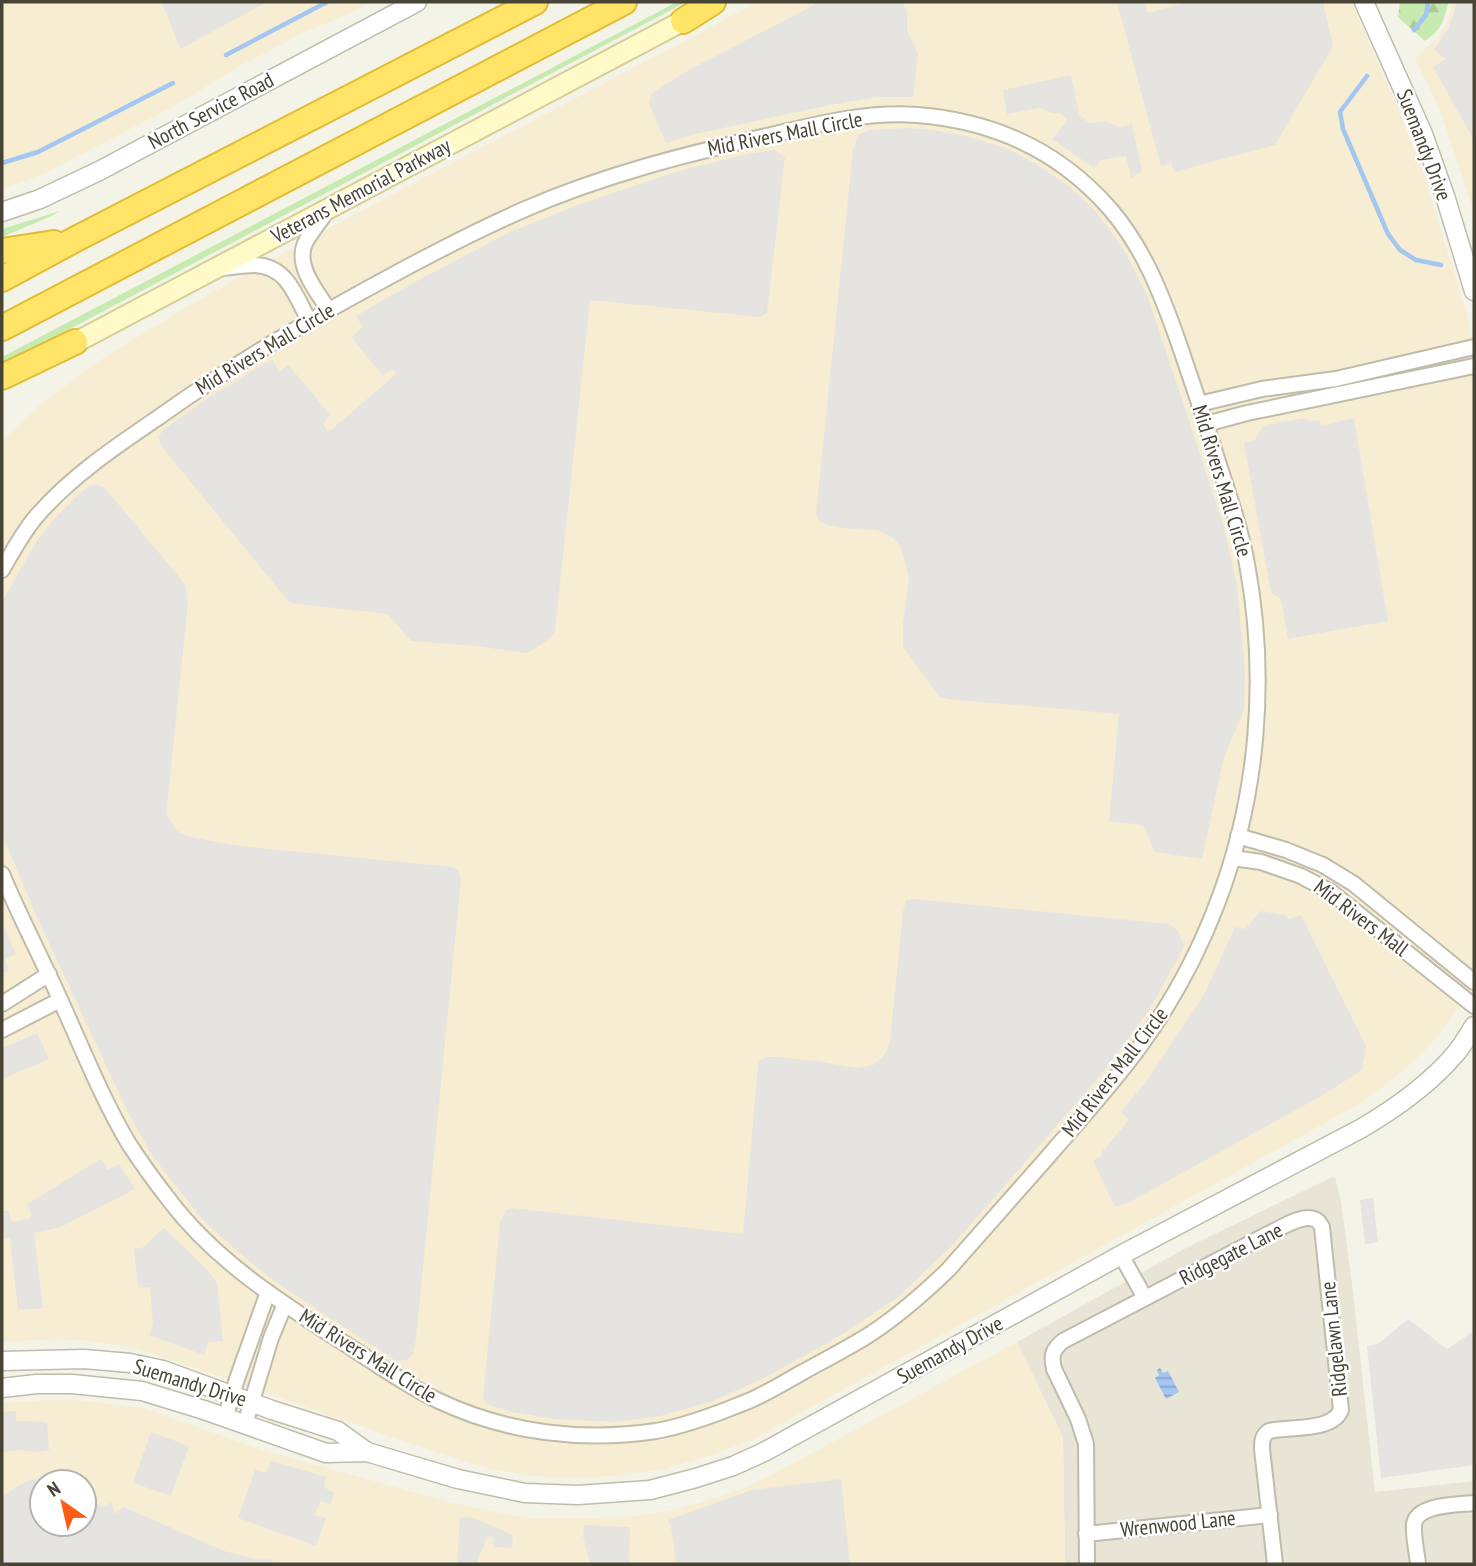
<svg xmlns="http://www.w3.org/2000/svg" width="1476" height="1566" font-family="'PT Sans Narrow',sans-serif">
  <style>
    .residential { fill: #e8e5d6 }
    .commercial { fill: #f7edd3; fill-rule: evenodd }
    .grass { fill: #c7eab0 }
    .forest { fill: url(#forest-firs) }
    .parking { fill: #e6e4e0 }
    .water { fill: url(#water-rules) }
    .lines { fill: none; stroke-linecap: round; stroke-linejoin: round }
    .stream { stroke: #a3c6f2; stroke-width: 4.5 }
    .minor-casing { stroke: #c0bcaa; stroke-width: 18 }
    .tertiary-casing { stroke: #c0bcaa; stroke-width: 21 }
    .secondary-casing { stroke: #d6ce97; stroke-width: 23 }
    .motorway-casing { stroke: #e1bc35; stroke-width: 28 }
    .minor { stroke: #fff; stroke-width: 14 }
    .tertiary { stroke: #fff; stroke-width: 18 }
    .secondary { stroke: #fffac7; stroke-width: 19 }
    .motorway { stroke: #ffe468; stroke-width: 24 }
    .labels { text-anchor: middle; stroke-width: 5; stroke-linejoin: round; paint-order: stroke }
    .street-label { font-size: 21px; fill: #484436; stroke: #fff }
  </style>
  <defs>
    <pattern id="forest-firs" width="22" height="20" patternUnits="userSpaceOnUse" patternTransform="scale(1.75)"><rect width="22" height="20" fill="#c7eab0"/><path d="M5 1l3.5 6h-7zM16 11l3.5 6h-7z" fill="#acca98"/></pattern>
    <pattern id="water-rules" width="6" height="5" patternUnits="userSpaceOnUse" patternTransform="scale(1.75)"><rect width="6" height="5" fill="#a3c6f2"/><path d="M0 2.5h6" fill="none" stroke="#87a2c5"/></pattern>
  </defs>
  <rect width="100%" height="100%" fill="#f4f3e8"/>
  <path class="residential" d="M 1335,1177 L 1341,1201 L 1352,1284 L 1375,1492 L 1474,1481 L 1474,1564 L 1065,1564 L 1063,1440 L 1060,1431 L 1017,1342 L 1188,1247 L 1330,1178 Z"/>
  <g class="commercial">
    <path d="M 2,2 L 372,2 L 332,21 L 309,30 L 236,68 L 180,103 L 45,173 L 2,189 Z"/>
    <path d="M 758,2 L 1351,2 L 1397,106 L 1423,172 L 1468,318 L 1474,356 L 1474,988 L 1431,1044 L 1414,1061 L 1384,1086 L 1361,1103 L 752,1440 L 712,1455 L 663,1469 L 615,1476 L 570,1478 L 534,1476 L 486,1468 L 409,1443 L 137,1348 L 80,1340 L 59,1339 L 2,1342 L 2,441 L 42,403 L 105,357 L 195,302 L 325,230 Z"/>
    <path d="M 1452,2 L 1474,2 L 1474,212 L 1440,110 L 1415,58 L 1437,39 L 1447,23 Z"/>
    <path d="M 1017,1342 L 1060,1431 L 1063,1440 L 1065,1564 L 2,1564 L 2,1403 L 47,1400 L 77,1400 L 143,1408 L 262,1450 L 449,1502 L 506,1514 L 529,1518 L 598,1518 L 630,1517 L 674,1510 L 710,1500 L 739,1490 L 768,1477 ZM 42,1482 L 84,1482 L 84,1524 L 42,1524 Z"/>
  </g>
  <g class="grass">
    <path d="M 677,2 L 686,2 L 2,365 L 2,357 Z"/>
    <path d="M 60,211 L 47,218 L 2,237 L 2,229 Z"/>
  </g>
  <path class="forest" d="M 1400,2 L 1449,2 C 1442,23 1444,27 1425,41 L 1398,17 Z"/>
  <g class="parking">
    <path d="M 162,2 L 267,2 L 180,49 Z"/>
    <path d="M 820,2 L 902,2 L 907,11 L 907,31 L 918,53 L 913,97 L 876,97 L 830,105 L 695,134 L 666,143 L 651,109 L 649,101 L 652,93 L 691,69 Z"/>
    <path d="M 1117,2 L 1145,2 L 1148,13 L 1180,4 L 1180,2 L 1323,2 L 1333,46 L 1275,145 L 1174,172 L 1171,163 L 1161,166 Z"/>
    <path d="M 1457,2 L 1474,2 L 1474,140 L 1433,67 L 1446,59 L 1434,50 L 1449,27 Z"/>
    <path d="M 1071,75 L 1079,114 L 1089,123 L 1105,121 L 1119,127 L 1132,124 L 1142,171 L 1131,178 L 1126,156 L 1101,160 L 1094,168 L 1052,139 L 1068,120 L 1060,113 L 1053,113 L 1039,108 L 1007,114 L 1003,90 Z"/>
    <path d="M 910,128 L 939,131 L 970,137 L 1008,149 L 1036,164 L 1069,186 L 1096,212 L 1124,250 L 1148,297 L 1223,523 L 1237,585 L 1245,674 L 1244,710 L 1224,757 L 1202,859 L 1155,852 L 1143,825 L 1109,821 L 1119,714 L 948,699 L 939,696 L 903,647 L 903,623 L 909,578 L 901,547 L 893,538 L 877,530 L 851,529 L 827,525 L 820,522 L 816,514 L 853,150 L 858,135 L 869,130 Z"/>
    <path d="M 775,150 L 785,157 L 767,313 L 760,317 L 590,300 L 555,631 L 550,638 L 531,651 L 526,653 L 475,646 L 411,641 L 388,614 L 290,603 L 161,446 L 158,437 L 164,429 L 208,398 L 272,359 L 280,372 L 288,364 L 330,415 L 324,423 L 324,426 L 328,431 L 331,430 L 396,374 L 395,371 L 391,370 L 383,376 L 351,337 L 363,327 L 356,316 L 411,284 L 510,232 L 578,205 L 672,173 L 746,154 Z"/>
    <path d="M 1306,418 L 1310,422 L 1319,420 L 1321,426 L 1354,418 L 1388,621 L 1288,639 L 1281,599 L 1271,593 L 1244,443 L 1255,440 L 1261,429 L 1270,424 Z"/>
    <path d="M 97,485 L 104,487 L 185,584 L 188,603 L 166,815 L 177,831 L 190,837 L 240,846 L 452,867 L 459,871 L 461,879 L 416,1339 L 413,1354 L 406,1360 L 396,1361 L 271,1279 L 236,1250 L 200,1217 L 176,1186 L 154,1158 L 128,1113 L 36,915 L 2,834 L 2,602 L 38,539 L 54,519 L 79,494 L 89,486 Z"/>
    <path d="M 913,899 L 1169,924 L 1178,931 L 1184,945 L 1179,957 L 1149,1010 L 1104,1071 L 954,1244 L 898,1297 L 838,1337 L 764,1378 L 713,1401 L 660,1416 L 616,1422 L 554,1419 L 512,1412 L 486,1404 L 483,1397 L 500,1223 L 506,1210 L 513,1208 L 520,1209 L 743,1234 L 758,1066 L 759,1061 L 766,1057 L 777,1057 L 816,1061 L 858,1068 L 873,1065 L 882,1058 L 887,1050 L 890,1041 L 903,912 L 906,900 Z"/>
    <path d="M 1261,911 L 1284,915 L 1289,919 L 1301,915 L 1366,1046 L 1362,1070 L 1323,1095 L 1128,1203 L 1115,1207 L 1093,1161 L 1102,1156 L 1102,1152 L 1129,1120 L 1121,1111 L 1146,1082 L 1204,995 L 1235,927 L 1245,929 Z"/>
    <path d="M 2,923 L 16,954 L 5,959 L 9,971 L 2,974 Z"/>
    <path d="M 37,1033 L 49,1059 L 2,1079 L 2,1048 Z"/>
    <path d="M 101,1159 L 108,1170 L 119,1164 L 135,1189 L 61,1227 L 34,1233 L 43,1308 L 18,1310 L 10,1238 L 2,1238 L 2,1211 L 9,1211 L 12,1222 L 28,1219 L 32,1214 L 27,1204 Z"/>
    <path d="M 1373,1198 L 1378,1242 L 1365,1244 L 1360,1200 Z"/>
    <path d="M 164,1228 L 209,1272 L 217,1283 L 223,1341 L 208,1342 L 204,1355 L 149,1335 L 153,1324 L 150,1287 L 138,1288 L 134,1249 L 142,1248 Z"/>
    <path d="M 1408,1319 L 1447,1349 L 1471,1333 L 1474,1333 L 1474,1465 L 1381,1478 L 1367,1346 L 1378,1344 Z"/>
    <path d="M 16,1411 L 16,1421 L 47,1422 L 49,1450 L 39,1452 L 19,1450 L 2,1452 L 2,1412 Z"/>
    <path d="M 151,1432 L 189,1446 L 171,1496 L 133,1483 Z"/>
    <path d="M 271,1461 L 326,1477 L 324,1486 L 328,1490 L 334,1493 L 331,1504 L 320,1501 L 315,1515 L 326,1518 L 316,1546 L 238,1518 L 255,1470 L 264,1473 L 267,1471 Z"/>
    <path d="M 36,1479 L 38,1488 L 42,1485 L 42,1524 L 84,1524 L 84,1497 L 104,1507 L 112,1502 L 114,1514 L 124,1507 L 224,1551 L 259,1560 L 271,1558 L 273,1564 L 2,1564 L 2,1496 L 26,1481 Z"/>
    <path d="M 841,1479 L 850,1564 L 676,1564 L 671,1527 L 668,1520 L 752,1490 Z"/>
    <path d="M 460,1517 L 474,1518 L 513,1535 L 512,1548 L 493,1547 L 494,1537 L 488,1536 L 476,1564 L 457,1564 Z"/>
    <path d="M 584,1525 L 630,1527 L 629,1564 L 590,1564 L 583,1536 Z"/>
  </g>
  <path class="water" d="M 1160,1368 L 1163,1373 L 1168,1371 L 1179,1392 L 1166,1399 L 1155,1378 L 1159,1375 L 1157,1370 Z"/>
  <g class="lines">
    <g class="stream">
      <path d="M 1414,30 L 1426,15 L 1428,2"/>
      <path d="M 226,55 L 327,2"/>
      <path d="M 1367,76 L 1340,112 L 1343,129 L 1388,234 L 1400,250 L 1416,260 L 1441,265"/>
      <path d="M 2,163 L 38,152 L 173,83"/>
    </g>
    <g class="minor-casing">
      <g id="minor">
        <path d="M 328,210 C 320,221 311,232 305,243 C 295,266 317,292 329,310"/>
        <path d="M 222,268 C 233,267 244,265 255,265 C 287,266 296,296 309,321"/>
        <path d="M 1199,404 L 1262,389 L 1336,379 L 1474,347"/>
        <path d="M 1206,424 L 1247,413 L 1474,366"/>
        <path d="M 2,570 C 12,552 22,534 35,518 C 70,477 115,447 159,417 C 219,374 282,336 347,300 C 405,268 462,237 523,210 C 603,175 686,154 771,135 C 818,124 868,111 917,115 C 994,121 1060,151 1111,210 C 1144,249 1161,293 1178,341 C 1190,376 1202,411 1213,446 C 1225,485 1240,524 1247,564 C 1268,678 1258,797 1217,904 C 1198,954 1172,1002 1141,1045 C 1112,1085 1078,1122 1046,1159 C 1013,1196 981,1233 948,1270 C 922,1295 895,1319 864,1338 C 844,1350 823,1361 803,1372 C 783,1383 763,1396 741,1404 C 714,1415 685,1426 656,1431 C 582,1442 507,1433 439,1401 C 403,1384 370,1359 336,1338 C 276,1299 214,1259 170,1201 C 156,1183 142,1164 129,1144 C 101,1097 81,1045 58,995 C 40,955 19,915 2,874"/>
        <path d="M 1238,836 L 1286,850 L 1323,865 L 1354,884 L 1474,982"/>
        <path d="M 1233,858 L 1261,862 L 1301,876 L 1331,892 L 1474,1006"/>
        <path d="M 2,1004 L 49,974"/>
        <path d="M 2,1030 L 60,1000"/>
        <path d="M 1121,1255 L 1145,1298"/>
        <path d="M 225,1418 L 237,1379 L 268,1292"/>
        <path d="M 245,1424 L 271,1338 L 285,1304"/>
        <path d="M 1086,1534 L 1270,1515"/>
        <path d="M 1087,1564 L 1086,1444 L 1078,1419 L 1054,1369 C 1051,1356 1052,1350 1063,1341 L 1268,1234 C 1279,1229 1302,1214 1314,1219 C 1319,1220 1320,1224 1322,1227 L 1341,1410 C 1332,1432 1290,1426 1269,1431 C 1262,1436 1262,1441 1262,1449 L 1275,1564"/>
        <path d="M 1418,1564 C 1417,1552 1413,1537 1414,1524 C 1417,1504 1457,1505 1474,1503"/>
      </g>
    </g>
    <g class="tertiary-casing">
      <g id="tertiary">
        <path d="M 1364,2 L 1423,134 L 1445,196 L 1474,291"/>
        <path d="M 2,212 L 40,199 L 99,171 L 417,2"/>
        <path d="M 2,1361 L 84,1359 L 130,1363 L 163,1370 L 272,1410 L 338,1431 L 367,1452"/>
        <path d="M 2,1388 L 36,1384 L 72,1384 L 142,1391 L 204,1410 L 326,1453 L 367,1452 L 458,1479 L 525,1493 L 578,1495 L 650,1490 L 696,1478 L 733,1466 L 764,1452 L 1121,1255 L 1362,1128 C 1396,1108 1430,1084 1456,1053 C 1463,1045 1468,1035 1474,1026"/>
      </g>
    </g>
    <g class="secondary-casing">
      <path id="secondary" d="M 65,348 L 694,15"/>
    </g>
    <g class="motorway-casing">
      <g id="motorway">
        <path d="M 683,21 L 713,2"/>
        <path d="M 2,251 L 54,243"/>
        <path d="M 2,279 L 72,241 L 535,2"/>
        <path d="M 2,328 L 624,2"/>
        <path d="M 2,377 L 75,342"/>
      </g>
    </g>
    <use href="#minor" class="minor"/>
    <use href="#tertiary" class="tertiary"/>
    <use href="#secondary" class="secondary"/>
    <use href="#motorway" class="motorway"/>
  </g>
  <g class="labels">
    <g class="street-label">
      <text transform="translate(211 111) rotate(-28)" y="7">North Service Road</text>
      <text transform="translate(785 134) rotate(-11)" y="7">Mid Rivers Mall Circle</text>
      <text transform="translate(1424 145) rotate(69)" y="7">Suemandy Drive</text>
      <text transform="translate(361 191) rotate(-28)" y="7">Veterans Memorial Parkway</text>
      <text transform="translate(265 349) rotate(-31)" y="7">Mid Rivers Mall Circle</text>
      <text transform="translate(1222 481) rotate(73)" y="7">Mid Rivers Mall Circle</text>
      <text transform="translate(1361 918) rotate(37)" y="7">Mid Rivers Mall</text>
      <text transform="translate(1115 1072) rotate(-52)" y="7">Mid Rivers Mall Circle</text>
      <text transform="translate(1231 1254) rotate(-27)" y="7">Ridgegate Lane</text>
      <text transform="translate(1334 1339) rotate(-96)" y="7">Ridgelawn Lane</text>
      <text transform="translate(950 1350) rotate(-29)" y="7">Suemandy Drive</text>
      <text transform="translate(368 1356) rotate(32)" y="7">Mid Rivers Mall Circle</text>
      <text transform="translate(190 1383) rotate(17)" y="7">Suemandy Drive</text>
      <text transform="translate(1178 1524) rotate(-6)" y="7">Wrenwood Lane</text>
    </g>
  </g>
  <rect width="1476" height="1566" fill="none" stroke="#484436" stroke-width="7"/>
  <g transform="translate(63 1503) rotate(326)"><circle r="33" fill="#ffffff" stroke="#b6b4af" stroke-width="2"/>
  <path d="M0-5L12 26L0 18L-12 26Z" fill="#ff5c15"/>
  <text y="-10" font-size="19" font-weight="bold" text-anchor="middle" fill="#484436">N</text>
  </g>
</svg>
